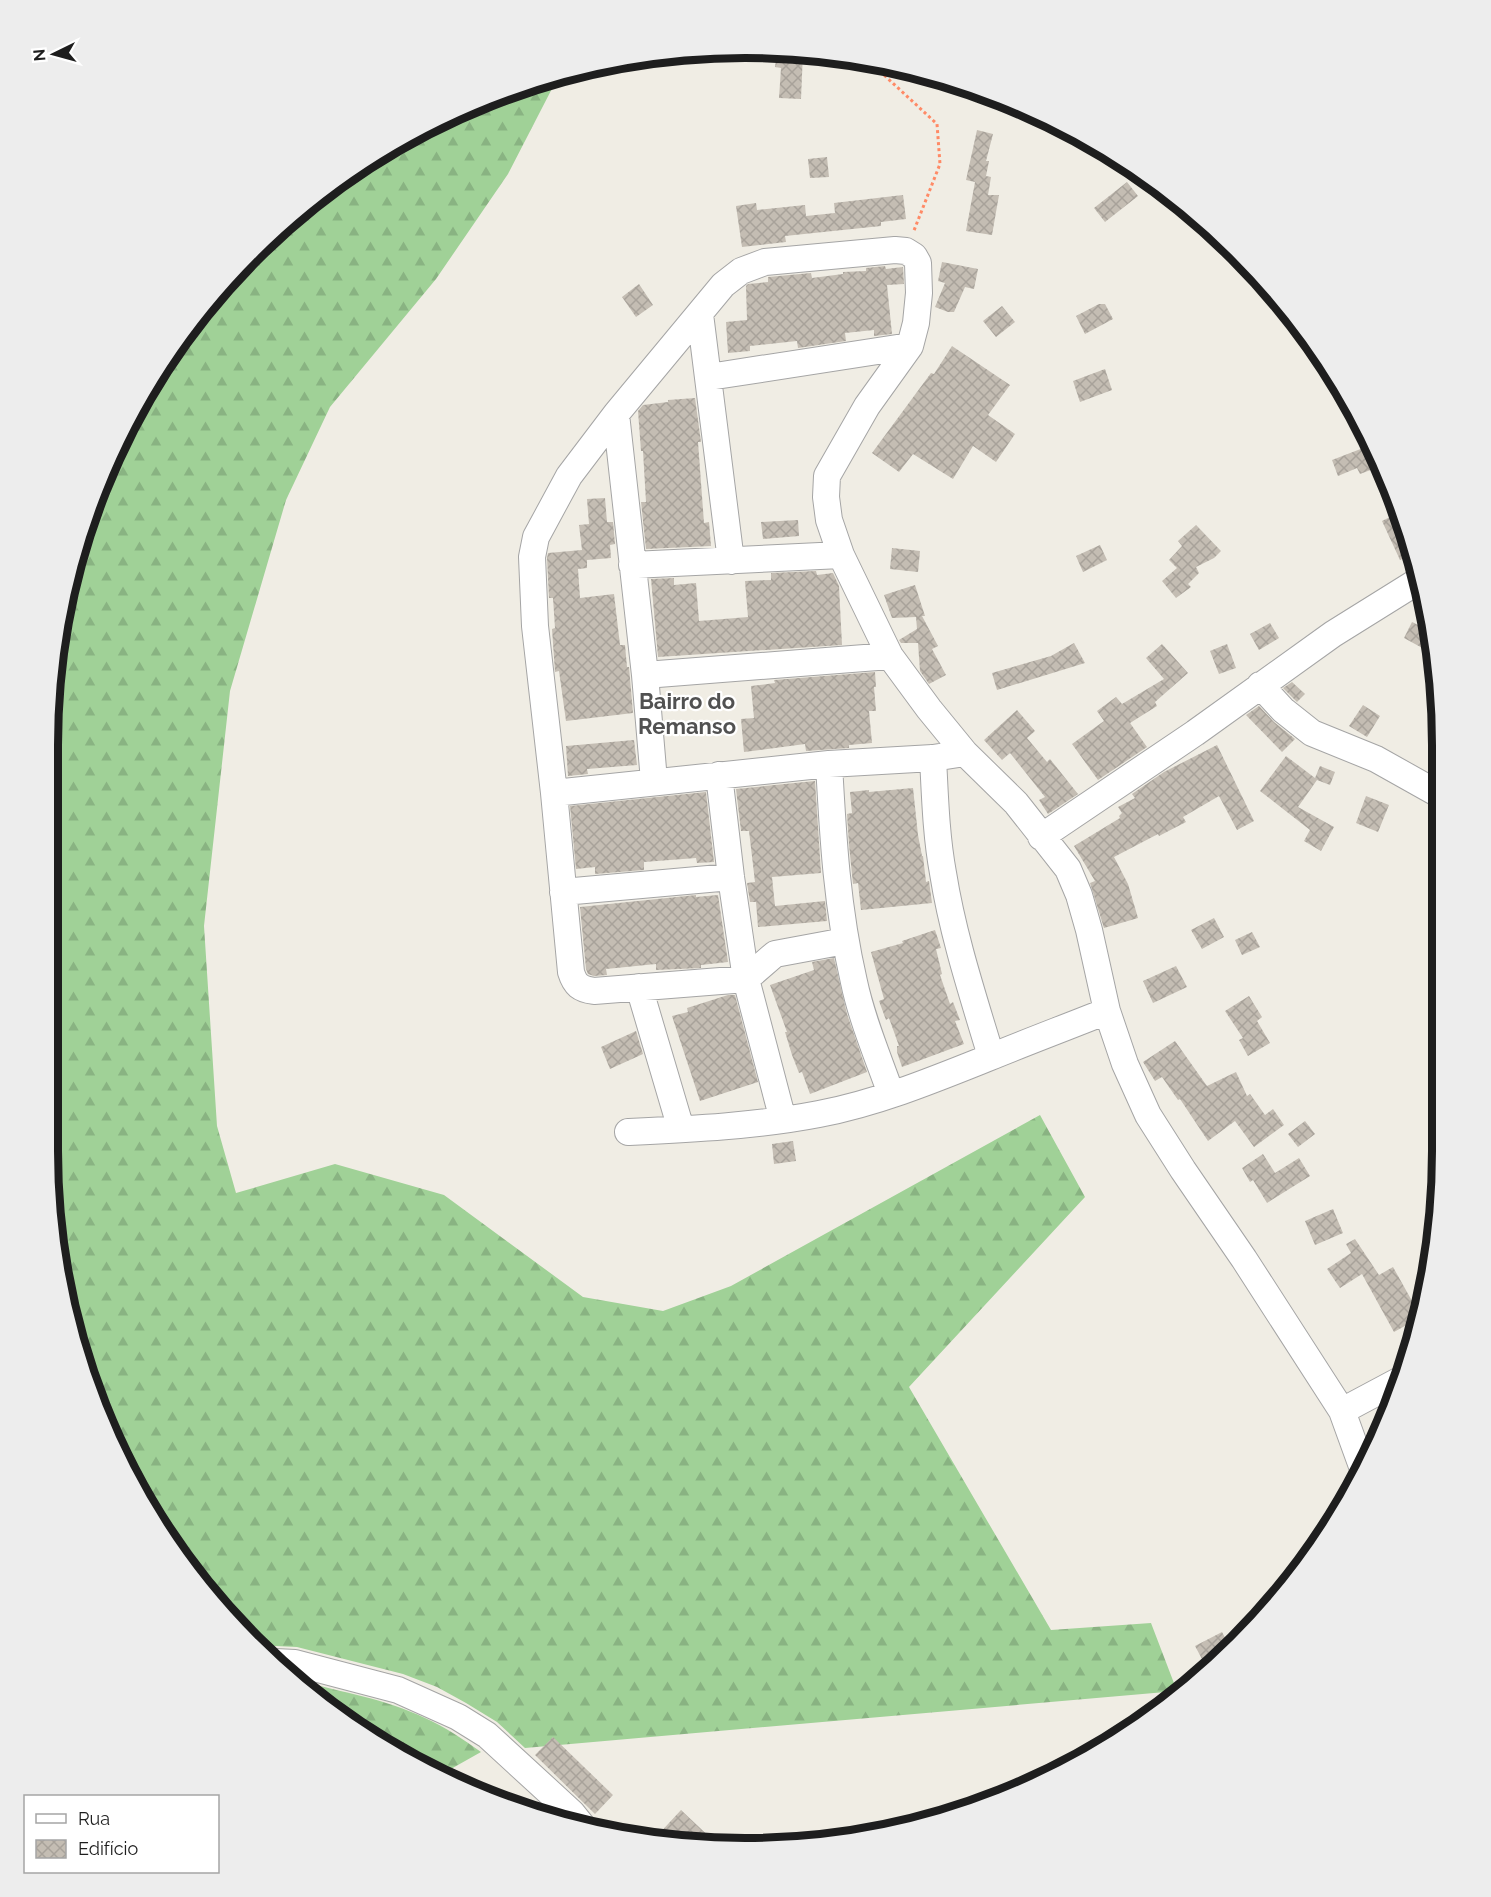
<svg xmlns="http://www.w3.org/2000/svg" width="1491" height="1897" font-family="Raleway,sans-serif">
  <style>
    .forest { fill: url(#forest-firs) }
    .building { fill: url(#building-cross-hatch) }
    .lines { fill: none; stroke-linecap: round; stroke-linejoin: round }
    .minor-casing { stroke: #a5a5a5; stroke-width: 28 }
    .path { stroke: #ff8a66; stroke-width: 3; stroke-dasharray: 3 3; stroke-linecap: butt }
    .minor { stroke: #fff; stroke-width: 26 }
    .labels { text-anchor: middle; dominant-baseline: central; stroke-width: 4.5; stroke-linejoin: round; paint-order: stroke }
    .neighbourhood-label { font-size: 22px; font-weight: bold; fill: #515151; stroke: #fff }
    .rim { fill: none; stroke: #1e1e1e; stroke-width: 8 }
  </style>
  <defs>
    <pattern id="forest-firs" width="22" height="20" patternUnits="userSpaceOnUse" patternTransform="scale(1.5)"><rect width="22" height="20" fill="#a0d197"/><path d="M5 1l3.5 6h-7zM16 11l3.5 6h-7z" fill="#89b382"/></pattern>
    <pattern id="building-cross-hatch" width="8" height="8" patternUnits="userSpaceOnUse" patternTransform="scale(1.5)"><rect width="8" height="8" fill="#c4bdb3"/><path d="M0 0l8 8M0 8l8-8" fill="none" stroke="#a8a29a"/></pattern>
  </defs>
  <rect width="100%" height="100%" fill="#f0ede4"/>
  <path class="forest" d="M558 77 508 174 436 279 330 407 286 500 230 691 204 926 217 1126 236 1193 335 1164 444 1195 583 1297 663 1311 731 1286 1040 1115 1085 1197 909 1387 1051 1630 1151 1623 1177 1691 525 1748 497 1722 466 1703 437 1687 403 1674 297 1647 252 1645 142 1501 72 1332 48 1151 49 700 85 521 141 397 192 321 285 221 396 142 521 85Z
    M300 1681C341 1692 386 1699 425 1718 445 1727 463 1739 481 1752L442 1774 397 1756Z"/>
  <path class="building" d="M791 49 803 52 801 99 779 98 781 68 775 67 777 50Z
    M977 130 993 134 986 161H989L986 176 991 177 988 195H999L992 235 966 231 975 182 966 180Z
    M827 157 829 177 810 178 808 159Z
    M1127 182 1138 196 1105 222 1094 208Z
    M903 195 906 219 881 222V226L785 236 786 242 742 247 736 206 756 203 757 210 805 205 806 216 835 213 834 203Z
    M942 262 978 269 974 289 965 287 954 312H948L935 307 945 283 938 281Z
    M885 266 886 269 903 267 904 284 887 285 892 334 874 336V330L845 333 846 341 798 348 797 341 750 346V351L728 353 726 322 747 320 746 286 748 284 768 282V277L811 273 812 278 843 274V272L866 271V268Z
    M639 284 653 305 636 317 622 297Z
    M1099 304H1105L1113 319 1085 334 1076 316Z
    M1002 306 1015 322 996 337 983 321Z
    M952 346 1010 385 988 415 1015 434 996 462 973 446 953 479 913 454 899 472 872 453 931 373 934 374Z
    M1105 369 1112 390 1080 402 1073 381Z
    M695 398 701 442H698L704 523 709 522 711 546 646 549 641 502H646L643 451H641L638 411 643 405 668 402V400Z
    M1371 445 1381 466 1360 474 1357 468 1338 476 1332 460Z
    M605 498 607 522H613L615 544 610 545 611 558 587 560V568L578 569 580 598 614 594 620 645H625L627 667H629L633 713 566 721 559 671 555 672 552 629 555 628 553 598H549L547 558 548 553 582 550 579 525 589 524 587 499Z
    M1398 513 1410 539 1413 554 1400 560 1382 521Z
    M798 520 799 536 763 539 761 522Z
    M1196 525 1221 551 1214 558 1196 567 1199 573 1188 584 1191 587 1176 598 1162 581 1177 568 1169 560 1182 546 1178 541Z
    M1100 545 1107 560 1083 572 1076 556Z
    M892 548 920 551 918 572 890 569Z
    M816 571 817 575 833 573 839 586 842 645 658 657 651 579 674 578V585L696 583 699 621 748 617 745 581 771 580V573Z
    M915 585 925 616H922L938 646 932 649 946 675 929 684 920 671 918 643H901L899 640 917 629 916 617 892 618 884 595Z
    M1412 622 1428 630 1430 641 1426 650 1404 638Z
    M1270 623 1279 638 1259 650 1250 634Z
    M1074 643 1085 663 997 690 992 673 1051 656Z
    M1162 644 1188 673 1155 702 1157 706 1130 723 1147 747 1098 780 1072 744 1104 721 1097 711 1116 697 1122 704 1164 679 1146 658Z
    M1227 644 1236 668 1219 674 1210 651Z
    M875 672 876 687H874L876 711H869L872 743 849 745V748L806 751 805 744 744 752 741 719 754 718 751 686 775 683 774 680Z
    M1292 682 1305 694 1297 702 1283 688Z
    M1363 705 1380 716 1367 737 1349 726Z
    M1259 706 1274 722 1295 739 1282 752 1246 715Z
    M1017 710 1035 731 1027 738 1047 762 1050 759 1078 794 1048 814 1039 800 1045 797 1010 753 1002 760 984 740Z
    M634 740 637 765 587 769 588 774 568 776 566 746Z
    M1217 745 1254 821 1237 830 1219 796 1183 817 1186 822 1159 836 1158 834 1114 857 1128 884 1138 918 1104 928 1090 883 1095 881 1074 846 1120 818 1119 816 1122 813 1118 807 1135 798 1132 794 1164 772Z
    M1286 756 1315 778 1320 766 1335 772 1330 785 1317 780 1298 807 1334 827 1321 851 1304 841 1310 830 1260 791Z
    M815 781 821 873 772 877 775 906 825 901 827 921 758 927 756 902H750L747 883 755 882 749 831H741L736 789Z
    M913 788 918 835 922 856H923L926 882 929 881 932 903 861 910 858 883 853 884 849 845 847 814 852 813 850 792 869 790V792Z
    M706 792 714 862 697 863 696 858 644 862V870L595 874V867L576 869 570 806Z
    M1366 796 1389 805 1378 832 1356 823Z
    M696 895V897L718 895 728 962 701 965V968L656 970V964L606 969 607 975 594 976 588 974 586 969 580 907Z
    M1214 918 1224 937 1202 949 1191 930Z
    M935 930 941 948 936 949 942 974 940 975 950 1004 953 1002 960 1020 955 1021 964 1044 902 1067 897 1052V1046H899L889 1018 886 1020 879 1001 884 999 871 952 903 943 902 941Z
    M1252 932 1260 947 1242 955 1235 940Z
    M834 958 847 1014 867 1072 810 1094 802 1072 799 1073 792 1055 785 1032H787L770 985 814 970 812 962Z
    M1176 966 1187 987 1153 1003 1143 981Z
    M728 995H735L758 1082 700 1101 672 1016 688 1012 687 1008Z
    M1249 996 1262 1017 1257 1021 1270 1043 1248 1056 1239 1040 1243 1038 1225 1011Z
    M636 1031 643 1054 610 1069 601 1047Z
    M1175 1041 1207 1086 1236 1072 1247 1096 1250 1094 1265 1115 1273 1109 1284 1125 1254 1147 1235 1121 1208 1141 1180 1099 1178 1100 1162 1077 1155 1081 1143 1062Z
    M1305 1121 1315 1134 1298 1147 1288 1134Z
    M793 1141 796 1161 774 1164 772 1144Z
    M1263 1154 1275 1173 1299 1158 1310 1176 1267 1203 1253 1180 1250 1182 1242 1168Z
    M1333 1209 1343 1233 1315 1245 1305 1221Z
    M1355 1239 1379 1275 1393 1267 1421 1317 1394 1332 1362 1274 1340 1288 1327 1269 1351 1253 1346 1244Z
    M1222 1632 1230 1647 1209 1672 1195 1646Z
    M553 1737 613 1795 595 1814 535 1755Z
    M681 1810 718 1845 656 1837Z"/>
  <g class="lines">
    <defs>
      <path id="minor" d="M700 314 731 561
        M709 377 910 346
        M616 414 645 675 654 781
        M632 565 841 555
        M645 675 890 656
        M1260 685 1283 710 1312 733 1376 759 1442 796
        M933 758C935 796 936 835 943 873 953 936 973 996 991 1056
        M829 764C833 838 837 908 854 982 862 1020 878 1057 891 1094
        M719 775 731 877 746 979 783 1120
        M554 793 829 764 933 758 965 753
        M1041 837 1195 733 1333 634 1418 581
        M563 892 731 877
        M845 941 775 954 746 979 594 991C580 989 575 985 571 972L554 793 535 626 532 557 536 537 569 476 616 414 723 285 741 271 765 262 895 250 906 251 914 256 918 263 919 293 916 323 910 346 867 406 827 476 826 497 829 520 841 555 890 656 929 709 965 753 1016 803 1068 869 1079 895 1089 930 1107 1011 1125 1064 1148 1115 1183 1170 1244 1259 1342 1411 1363 1469
        M639 987 681 1129
        M628 1132C692 1129 757 1126 819 1114 877 1103 933 1080 988 1058 1027 1042 1067 1027 1107 1011
        M1342 1411 1402 1379
        M275 1662 295 1663 398 1690 458 1717 487 1735 572 1813 584 1828"/>
    </defs>
    <use href="#minor" class="minor-casing"/>
    <path class="path" d="M871 63 937 124 940 164 913 233"/>
    <use href="#minor" class="minor"/>
  </g>
  <g class="labels">
    <g class="neighbourhood-label">
      <text x="687" y="701">Bairro do<tspan x="687" dy="25">Remanso</tspan></text>
    </g>
  </g>
  <path d="M0 0H1491V1897H0ZM745 58H745A687 687 0 0 1 1432 745V1151A687 687 0 0 1 745 1838H745A687 687 0 0 1 58 1151V745A687 687 0 0 1 745 58Z" fill="#ededed" fill-rule="evenodd"/>
  <path class="rim" d="M745 58H745A687 687 0 0 1 1432 745V1151A687 687 0 0 1 745 1838H745A687 687 0 0 1 58 1151V745A687 687 0 0 1 745 58Z"/>
  <rect x="24" y="1795" width="195" height="78" fill="#ffffff" stroke="#a5a5a5" stroke-width="1.5"/>
  <rect x="36" y="1814" width="30" height="9" fill="#ffffff" stroke="#a5a5a5" stroke-width="1.5"/>
  <text x="78" y="1825" font-size="18" fill="#1e1e1e">Rua</text>
  <rect x="36" y="1840" width="30" height="18" fill="url(#building-cross-hatch)" stroke="#a5a5a5" stroke-width="1.5"/>
  <text x="78" y="1855" font-size="18" fill="#1e1e1e">Edifício</text>
  <g transform="translate(54 54) rotate(265)" stroke="#ffffff" stroke-width="4.5" paint-order="stroke">
  <path d="M0-4.5L10 22L0 15L-10 22Z" fill="#1e1e1e"/>
  <text y="-9" font-size="16" font-weight="bold" text-anchor="middle" fill="#1e1e1e">N</text>
  </g>
</svg>
